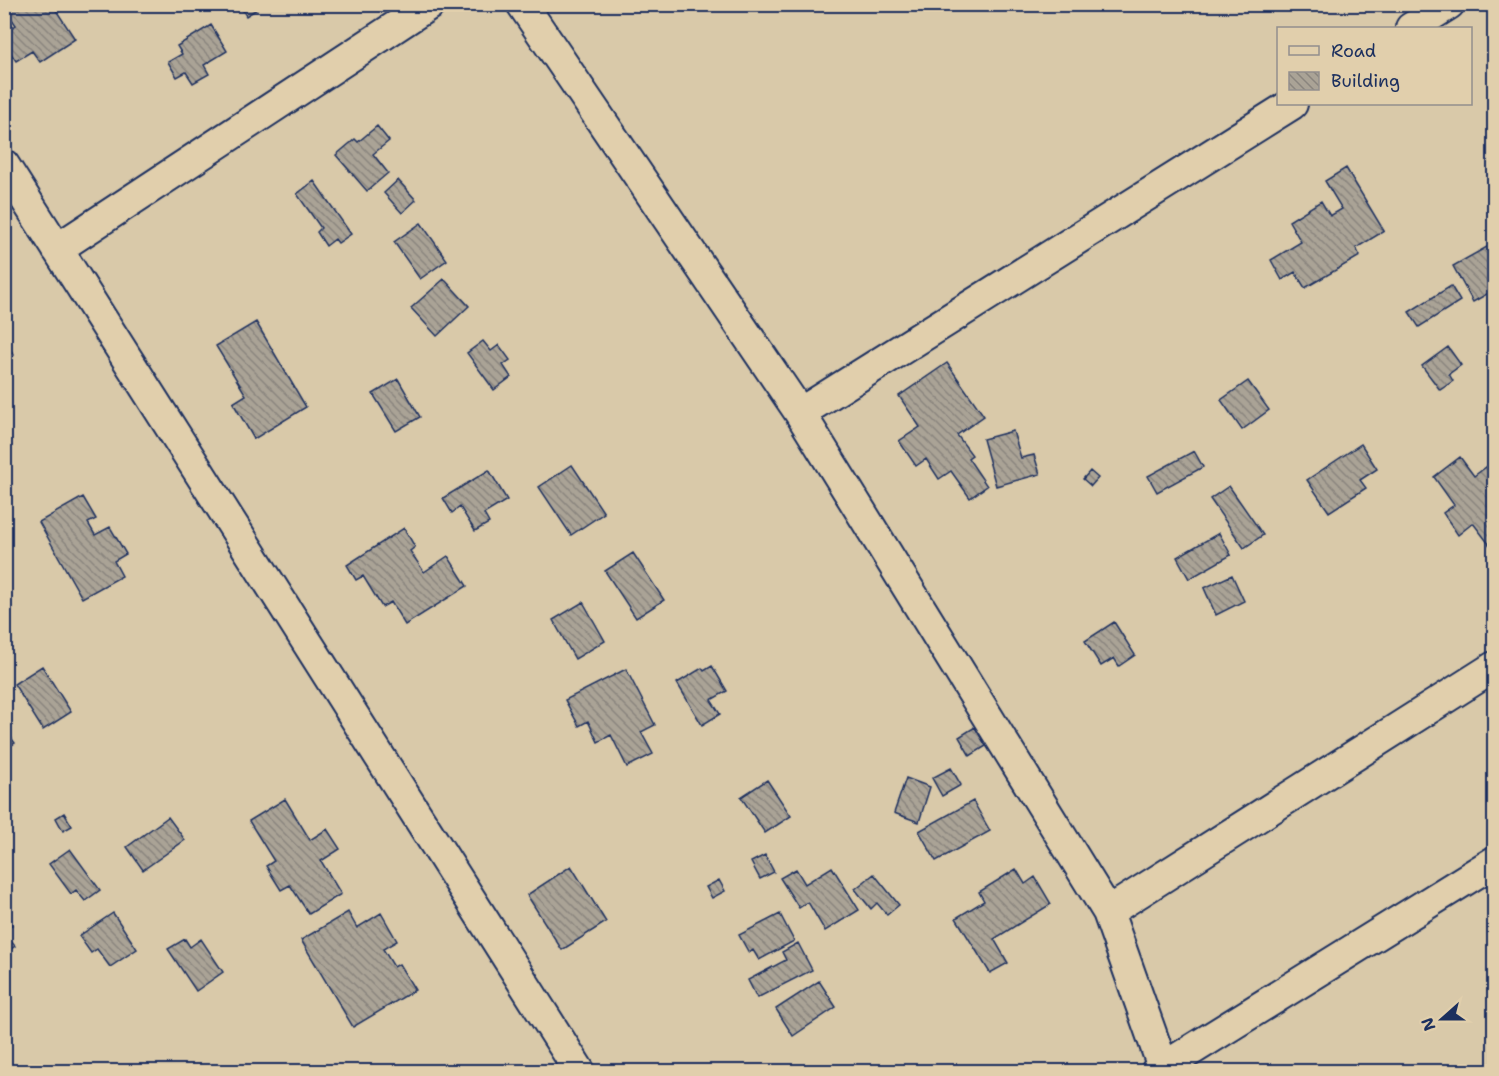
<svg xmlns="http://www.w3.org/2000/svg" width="1499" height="1076" font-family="'Shantell Sans',sans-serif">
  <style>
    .building { fill: url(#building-back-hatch); stroke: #1b2f5e; stroke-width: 1.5 }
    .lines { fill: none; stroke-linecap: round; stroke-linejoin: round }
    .minor-casing { stroke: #1b2f5e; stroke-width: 34 }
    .minor { stroke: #e1cfac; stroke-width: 30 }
  </style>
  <defs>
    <pattern id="building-back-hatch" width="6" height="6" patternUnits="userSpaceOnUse" patternTransform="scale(1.5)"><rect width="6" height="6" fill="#aaa396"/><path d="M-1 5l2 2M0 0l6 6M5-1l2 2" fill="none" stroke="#8a857e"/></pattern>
  </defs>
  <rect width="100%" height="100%" fill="#d9c9a9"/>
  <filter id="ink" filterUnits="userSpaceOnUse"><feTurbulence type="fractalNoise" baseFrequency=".0167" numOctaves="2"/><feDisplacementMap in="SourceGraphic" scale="12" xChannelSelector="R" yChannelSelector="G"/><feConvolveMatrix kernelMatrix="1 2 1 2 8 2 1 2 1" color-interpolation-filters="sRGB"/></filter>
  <g filter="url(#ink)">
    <path class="building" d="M4 4H52L75 39 40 62 32 51 16 61 4 43V33L16 25 7 12 4 13Z
      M239 4H265L246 16Z
      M211 25 227 51 204 65 209 74 193 83 186 72 177 77 168 62 182 54 177 46Z
      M377 126 389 141 373 154 388 173 367 191 336 155 355 139 358 142Z
      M1346 168 1384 231 1356 248 1360 256 1305 288 1295 272 1282 280 1271 260 1301 242 1289 221 1321 201 1330 216 1342 209 1325 181Z
      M398 180 416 200 402 213 384 193Z
      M314 181 351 234 338 243 335 239 326 246 317 232 321 228 297 194Z
      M421 223 447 260 420 279 394 242Z
      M1494 243V290L1473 302 1453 266Z
      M444 279 469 306 437 336 411 308Z
      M1451 286 1460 301 1419 327 1409 312Z
      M256 322 306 407 254 439 233 403 246 395 216 346Z
      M4 340 14 355 4 361Z
      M483 341 491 351 499 345 510 360 503 365 511 377 494 390 467 353Z
      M1448 347 1461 365 1449 374 1453 381 1440 390 1422 366Z
      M947 363 984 416 957 435 972 455 968 458 987 486 970 498 951 471 939 479 926 459 916 466 899 441 920 427 899 396Z
      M398 379 420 417 396 431 373 394Z
      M1248 381 1269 410 1242 430 1221 400Z
      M1013 431 1021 458 1034 455 1040 474 996 486 983 439Z
      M1361 444 1377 469 1360 480 1366 488 1329 512 1307 480Z
      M1194 451 1203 467 1157 492 1148 476Z
      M1460 457 1474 476 1494 461V547L1492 548 1473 523 1458 535 1443 513 1454 505 1434 477Z
      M572 465 604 513 571 535 539 487Z
      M489 470 507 500 484 514 489 523 475 531 460 507 452 513 443 498Z
      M1090 471 1098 478 1091 486 1083 479Z
      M1229 486 1263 535 1244 548 1210 499Z
      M83 497 96 519 88 523 95 535 110 527 126 554 114 561 122 576 82 598 39 522Z
      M404 528 415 547 410 551 424 572 448 556 467 586 405 625 391 602 382 607 363 576 356 580 347 565Z
      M1219 533 1231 555 1189 579 1177 557Z
      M633 553 664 600 636 618 605 571Z
      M1232 575 1244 601 1216 615 1204 588Z
      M583 602 605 641 575 659 553 620Z
      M1114 622 1135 655 1119 666 1114 658 1101 666 1085 641Z
      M42 666 71 712 43 730 14 684Z
      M712 666 727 691 711 700 720 714 702 725 677 683 702 668 704 671Z
      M626 669 655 725 641 732 653 754 627 767 611 735 598 742 588 721 579 726 565 700Z
      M975 727 986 746 970 756 959 737Z
      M4 728 15 743 4 750Z
      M951 768 961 785 942 796 932 778Z
      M906 778 930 787 919 822 894 813Z
      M767 780 791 816 765 833 741 797Z
      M285 799 310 840 327 829 340 849 321 861 341 894 309 914 290 885 281 890 266 866 274 861 249 821Z
      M973 801 990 831 936 861 919 831Z
      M64 813 72 826 63 831 56 818Z
      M168 817 185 840 143 870 127 847Z
      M70 849 100 890 85 901 76 890 71 894 49 864Z
      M765 855 774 872 760 879 751 862Z
      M571 866 606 922 562 950 527 895Z
      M832 867 859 910 825 931 808 902 799 908 780 878 796 869 805 884Z
      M1016 869 1025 884 1035 877 1051 904 994 939 1008 963 990 973 956 918 984 901 979 892Z
      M874 874 899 905 887 915 877 903 871 909 855 889Z
      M719 880 725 891 712 898 706 887Z
      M348 912 357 928 381 913 397 941 383 949 394 967 399 964 415 990 353 1027 301 940Z
      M113 913 137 949 110 967 97 949 91 953 79 936Z
      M780 914 794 941 759 960 753 950 749 953 739 935Z
      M4 916 12 925 4 931Z
      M4 933 15 946 4 954Z
      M185 939 190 947 201 939 223 972 196 991 168 949Z
      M798 943 812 970 757 998 748 980 786 960 782 952Z
      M819 981 836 1007 793 1036 776 1009Z"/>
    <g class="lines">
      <defs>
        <path id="minor" d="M522 4 800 413 1108 912 1163 1067
          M1411 28 1449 4
          M4 165 580 1072
          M57 249 430 4
          M800 413 1292 104
          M1108 912 1494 667
          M1156 1072 1494 862"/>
      </defs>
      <use href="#minor" class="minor-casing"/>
      <use href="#minor" class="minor"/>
    </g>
  </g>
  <rect width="1499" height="1076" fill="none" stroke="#e1cfac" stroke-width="24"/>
  <rect x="12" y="12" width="1475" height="1052" fill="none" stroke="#1b2f5e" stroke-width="2" filter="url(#ink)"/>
  <rect x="1277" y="27" width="195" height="78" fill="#e1cfac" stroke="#928f8d" stroke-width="1.5"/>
  <rect x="1289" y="46" width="30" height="9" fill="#e1cfac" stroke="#928f8d" stroke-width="1.5"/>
  <text x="1331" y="57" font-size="18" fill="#1b2f5e">Road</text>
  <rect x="1289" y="72" width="30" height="18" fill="url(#building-back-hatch)" stroke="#928f8d" stroke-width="1.5"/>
  <text x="1331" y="87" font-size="18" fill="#1b2f5e">Building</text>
  <g transform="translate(1442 1019) rotate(249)" stroke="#e1cfac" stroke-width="4.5" paint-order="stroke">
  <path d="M0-4.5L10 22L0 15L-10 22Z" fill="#1b2f5e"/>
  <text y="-9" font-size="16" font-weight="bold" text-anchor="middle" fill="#1b2f5e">N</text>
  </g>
</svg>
